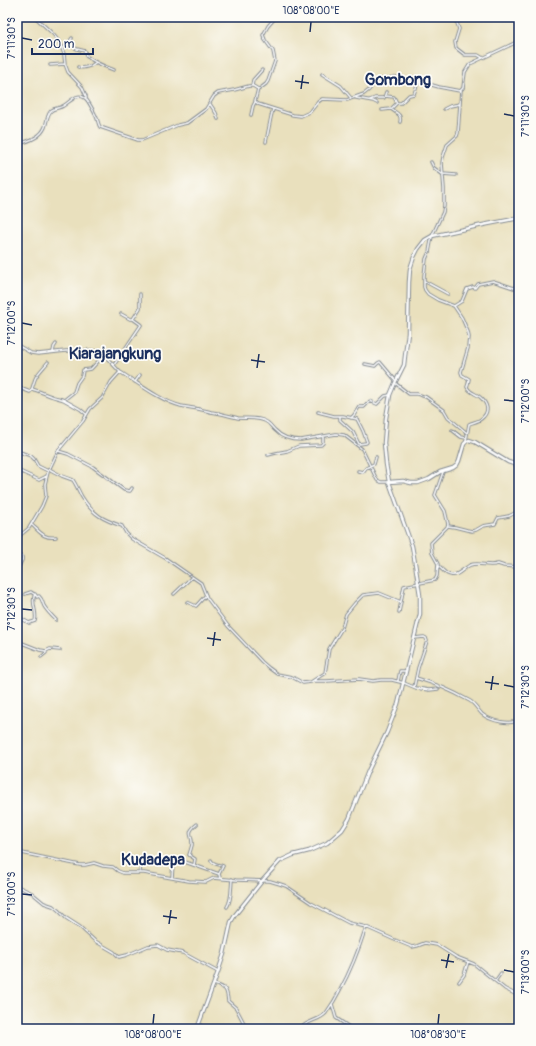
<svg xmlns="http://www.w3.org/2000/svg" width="536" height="1046" font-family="Pangolin,sans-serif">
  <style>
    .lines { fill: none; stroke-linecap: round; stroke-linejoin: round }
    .minor-casing { stroke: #82888e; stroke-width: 3.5 }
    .secondary-casing { stroke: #82888e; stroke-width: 4.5 }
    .minor { stroke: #fff; stroke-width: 1.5 }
    .secondary { stroke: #fff; stroke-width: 2.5 }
    .ticks { fill: none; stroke: #1b2f5e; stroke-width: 1.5 }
    .labels { text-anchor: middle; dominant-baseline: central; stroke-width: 3.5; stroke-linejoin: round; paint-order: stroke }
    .quarter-label { font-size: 16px; font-weight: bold; fill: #1b2f5e; stroke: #fdfcf7 }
    .neatline { fill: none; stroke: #1b2f5e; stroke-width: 1.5 }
    .ticks-label { font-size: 10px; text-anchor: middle; fill: #1b2f5e }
  </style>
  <rect width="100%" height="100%" fill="#fdfcf7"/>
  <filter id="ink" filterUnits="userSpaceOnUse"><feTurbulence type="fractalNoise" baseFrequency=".025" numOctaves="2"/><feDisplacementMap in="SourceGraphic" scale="8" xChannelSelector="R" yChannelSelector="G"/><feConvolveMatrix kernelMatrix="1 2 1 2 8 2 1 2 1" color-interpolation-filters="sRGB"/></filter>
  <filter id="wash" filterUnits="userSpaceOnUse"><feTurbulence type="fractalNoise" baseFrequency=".012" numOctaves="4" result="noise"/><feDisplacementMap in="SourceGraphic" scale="16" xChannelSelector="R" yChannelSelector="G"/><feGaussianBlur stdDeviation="0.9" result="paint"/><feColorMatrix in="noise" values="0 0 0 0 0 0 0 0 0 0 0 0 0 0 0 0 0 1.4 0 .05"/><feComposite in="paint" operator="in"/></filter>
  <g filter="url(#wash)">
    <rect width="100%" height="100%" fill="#e9e0bd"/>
  </g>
  <g filter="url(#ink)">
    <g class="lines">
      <defs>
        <path id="minor" d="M35 17 53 34 60 43 64 54 65 64 68 72 82 87 86 96V99
          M455 17 459 29 455 42 456 48 465 55H478L483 58
          M68 44 77 49 85 51 86 56C95 63 103 66 114 70
          M62 49 68 44 72 38
          M50 65 65 64
          M78 67C83 69 92 66 95 63
          M322 74 341 86 351 98
          M252 86 253 80 262 70
          M258 90 266 84 268 81 275 61 273 51 265 40 263 35 268 26 276 17
          M461 90 458 133 457 136 447 145 443 157 442 163 444 189V206L443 212 432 236 429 252 426 259 424 276V287L425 290 428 294 438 300 454 306 462 318 468 332 469 337 468 348 461 372 462 375 469 379 468 384 467 387C470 393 475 393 480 397 488 404 490 412 481 419 478 422 473 422 469 424L466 441
          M385 96 394 97 397 103
          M356 98 373 101 377 103
          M370 100 375 98H384L386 92
          M210 104 216 113 218 119
          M391 109C396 113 402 114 400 122
          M444 109 450 106 460 104
          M382 110 391 109 397 103H401L409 95 414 94 418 82
          M251 115 253 106 255 102
          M266 142 271 117 273 109
          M17 144C27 142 41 137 45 127 47 122 47 113 52 110 55 108 60 108 63 106 70 102 77 92 85 98 88 100 94 112 96 116 98 120 98 124 100 127L138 140H142L178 125 187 123 206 109 214 96 218 93 234 90 249 86H253L258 89 255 101 258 104 293 115 301 116 310 112 318 102 322 99 347 100 364 94 369 90 375 82 378 80 395 77 425 83 439 87 460 91 463 88 465 72 470 64 519 41
          M431 162 434 168 442 174 456 175
          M424 281 448 294
          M454 306 462 301 467 289 473 287 475 288 478 284 493 281 514 288 519 285
          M121 314 130 319H133
          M17 345 31 353 38 354 66 351 89 350 97 351 106 357 120 372
          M53 352 54 347 56 344
          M365 364 375 366 378 363 380 362 396 381
          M114 365 141 325 140 324 133 319 140 308V294
          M135 382 140 375
          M395 383 409 394H417L426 397 444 410 448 417 467 433
          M17 387 30 392C34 387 33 382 36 377 38 373 45 366 48 362
          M32 389C39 391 45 394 51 396 55 398 60 398 64 400
          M318 412 334 416H343L357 419 363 431 367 442 366 443 359 444
          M86 414 80 409 64 400 74 392 77 383 82 376 83 370 91 369 104 355
          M340 416V420L353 432 359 444
          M351 418 354 415 359 407H364L370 401 377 404 385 396 390 395
          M452 430 461 437 466 438
          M17 451 31 456 34 459 38 466 48 471
          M58 451 68 454 93 467 124 490 130 491 132 488
          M268 455 276 453 287 451 299 446 321 445 323 443V436
          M49 469 62 476 73 480C77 486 79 492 82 497 93 515 104 520 122 526L126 533 132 539 165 558 201 583 207 598 228 626 262 662 269 668 277 674 292 677 303 683 311 682 325 673 329 649 342 628 346 614 355 603 363 595 379 593 401 602
          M17 470 39 480 47 476
          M358 471 363 472 366 468 374 464 376 457
          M32 525C40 532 44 539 56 537
          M448 526 455 527 467 530 472 531 476 530 483 526 495 524 498 518 509 516 519 511
          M17 538 29 528 42 506 46 496 45 484 48 472 58 451 83 421 90 409 102 398 111 382 120 372C138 383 161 401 181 406 191 408 201 409 211 412 220 413 229 416 238 418 248 419 256 417 265 421 270 423 272 428 276 431 282 438 293 440 301 440L336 434 344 435 362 449 377 480 381 482H389
          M17 554 22 557V560L17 571
          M438 566C442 569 446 575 451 575 457 577 464 568 470 565 479 562 489 567 498 564L504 566 519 567
          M25 594 31 592 34 594
          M174 594 192 577
          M187 602 196 606 206 595
          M399 612 404 586 435 580 437 576 438 564 432 553 431 543 447 527 448 524 445 511 435 495 443 472
          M17 616 29 623 35 621C38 612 30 602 35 594L37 597 39 596C43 600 42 602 44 606 47 611 52 616 56 620
          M17 641 40 650 46 651V653L41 657
          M46 651 50 649 60 650
          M416 678C434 683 452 691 470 701 475 704 478 710 482 714 490 721 512 726 519 719
          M314 681H327L359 679 373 681 381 680H392L404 683 416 688 429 690 438 689
          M398 681 400 671H405
          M414 687 418 668 427 641 426 638 424 637 414 638
          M17 852 80 865H85L94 863 103 866 113 867 118 871 123 873H144L189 881 206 882 214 878 236 880 270 881 280 884 286 886 311 903 349 923 366 927 395 940 412 947 417 946 425 943 437 945 456 957 474 964 505 989 519 996
          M211 860C213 865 219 864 223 866L219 874
          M130 862C141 861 141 863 140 873
          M194 865 195 859 189 855C190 852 191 849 192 845 193 834 185 834 197 824
          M172 878 173 863 185 862 219 874 220 878
          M17 886 32 893 44 903 53 906 58 910 66 918 80 927 95 941 114 952 119 957 127 955 148 946 158 945 167 950 183 953 218 972
          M227 907C232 900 231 888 232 879
          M496 980 501 973
          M459 982 464 975 468 962
          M214 984C226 988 227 989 228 1001L236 1008 247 1029
          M332 1004 336 1018 352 1029
          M300 1029C307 1020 319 1021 326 1013 331 1006 336 998 340 990 351 970 359 949 366 927"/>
        <path id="secondary" d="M389 482 403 481 411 483H418L429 479 440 472 453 468 457 465 459 461 464 444 466 442 469 440 475 442 508 462 514 464 519 460
          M197 1029 218 972 224 954 231 922 235 915 262 881 280 861 293 855 309 851 327 843 342 830 349 819 368 771 387 732 398 704 420 614V595L415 563 412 546 389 482 386 464 384 443 386 418 390 395 395 383 404 365 405 356 408 333 409 282 410 269 414 257 418 249 425 240 432 236 483 225 519 218"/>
      </defs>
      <use href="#minor" class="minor-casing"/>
      <use href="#secondary" class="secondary-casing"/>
      <use href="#minor" class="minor"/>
      <use href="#secondary" class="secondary"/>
    </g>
  </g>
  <path class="ticks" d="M310 32 311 22M22 38 32 40M295 81 309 83M301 89 303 75M504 114 514 116M22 323 32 325M251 360 265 362M257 368 259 354M504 400 514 401M22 609 32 610M207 638 221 640M213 646 215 632M485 682 499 684M504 685 514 687M491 690 493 676M22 894 32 895M163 916 177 918M169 924 171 910M441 960 454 962M446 968 449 954M504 970 514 972M153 1024 154 1014M438 1024 439 1014"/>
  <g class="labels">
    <g class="quarter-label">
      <text x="398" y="80">Gombong</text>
      <text x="115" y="354">Kiarajangkung</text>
      <text x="153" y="860">Kudadepa</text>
    </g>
  </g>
  <rect width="536" height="1046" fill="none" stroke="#fdfcf7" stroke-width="44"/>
  <path d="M32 48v6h61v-6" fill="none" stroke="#1b2f5e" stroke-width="2"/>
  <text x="38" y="48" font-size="12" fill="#1b2f5e" stroke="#fdfcf7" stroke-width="3" paint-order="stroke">200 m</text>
  <rect x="22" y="22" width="492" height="1002" class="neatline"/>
  <g class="ticks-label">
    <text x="311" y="14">108°08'00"E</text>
    <text transform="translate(11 38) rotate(-90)" y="4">7°11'30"S</text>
    <text transform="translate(525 116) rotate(-90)" y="4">7°11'30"S</text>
    <text transform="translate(11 323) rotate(-90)" y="4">7°12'00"S</text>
    <text transform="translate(525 401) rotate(-90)" y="4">7°12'00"S</text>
    <text transform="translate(11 609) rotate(-90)" y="4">7°12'30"S</text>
    <text transform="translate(525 687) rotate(-90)" y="4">7°12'30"S</text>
    <text transform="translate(11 894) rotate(-90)" y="4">7°13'00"S</text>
    <text transform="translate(525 972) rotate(-90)" y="4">7°13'00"S</text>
    <text x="153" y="1038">108°08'00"E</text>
    <text x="438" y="1038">108°08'30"E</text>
  </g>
</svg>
